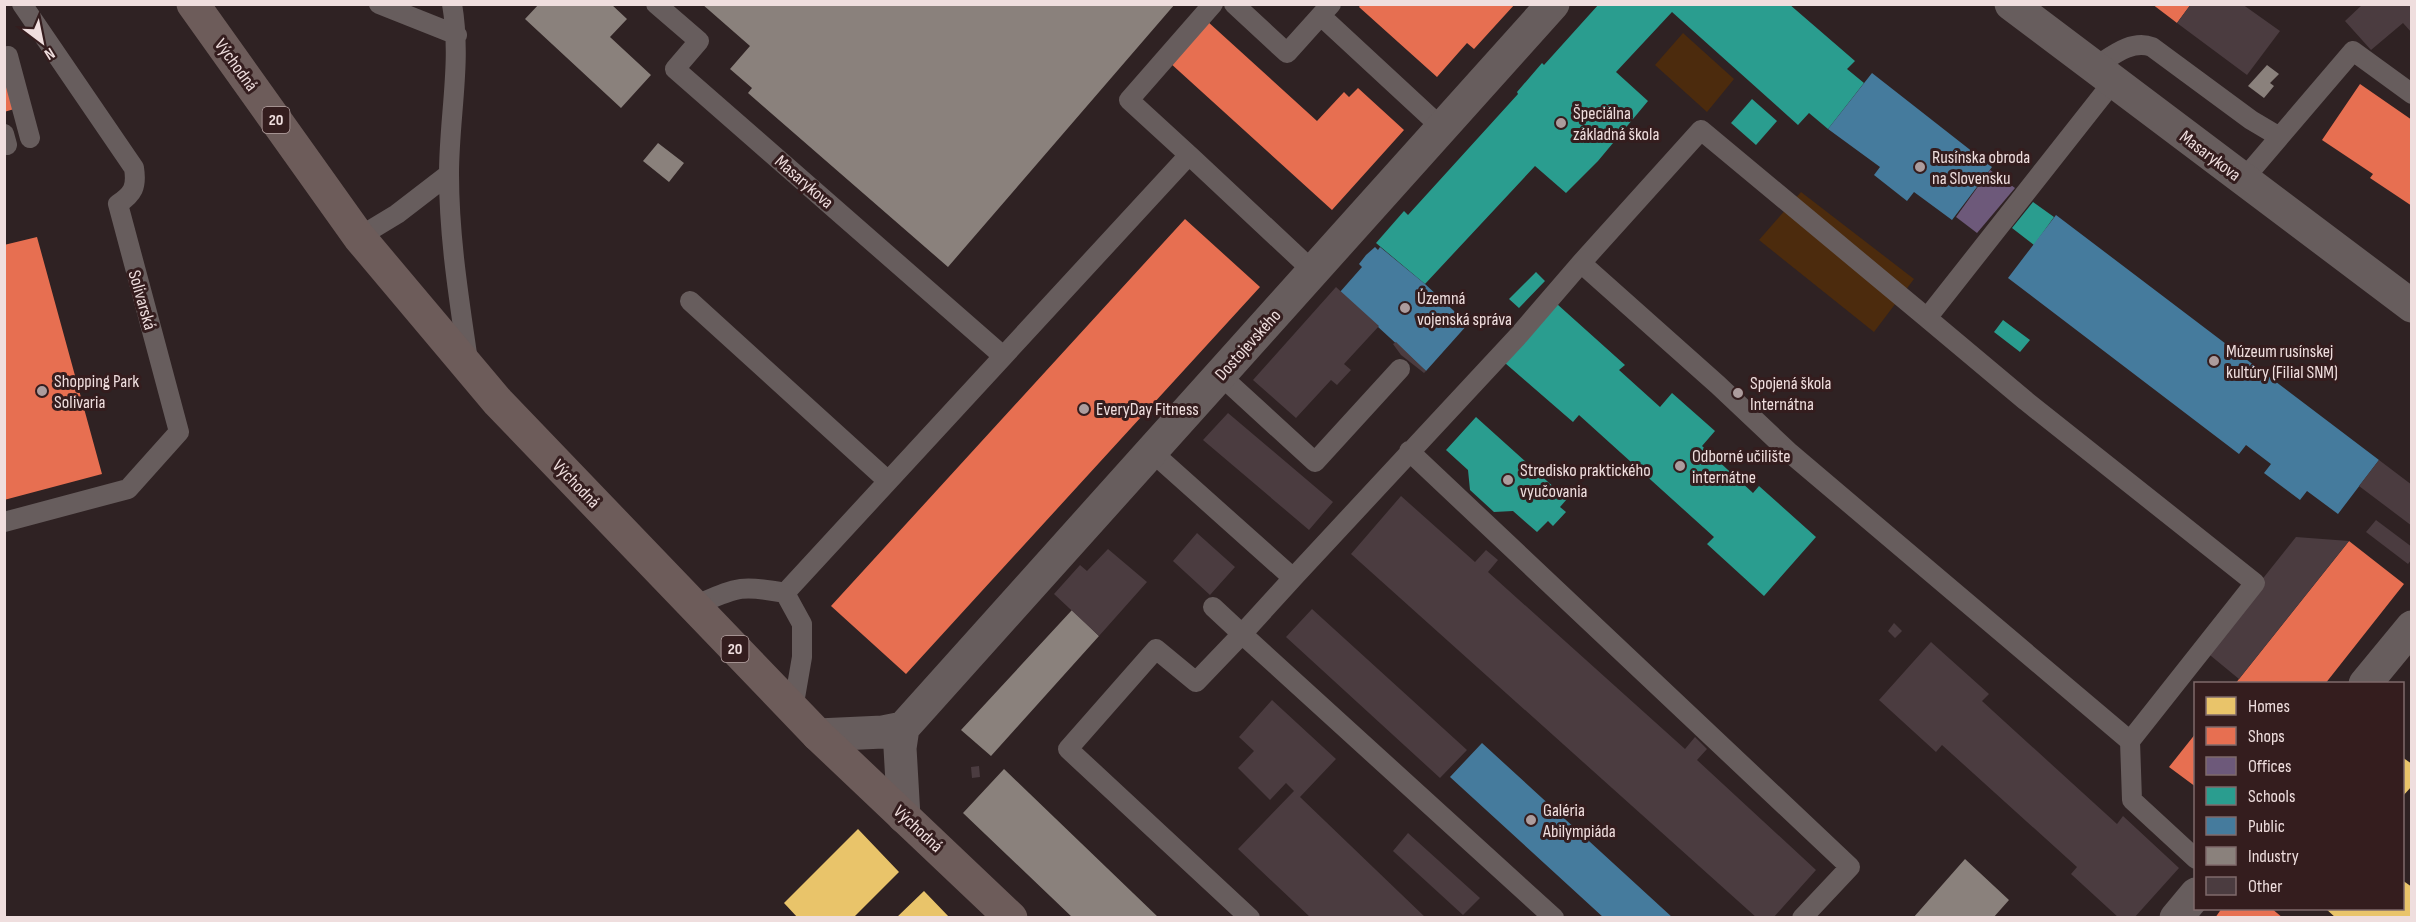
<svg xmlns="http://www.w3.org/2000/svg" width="2416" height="922" font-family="'Sofia Sans Condensed',sans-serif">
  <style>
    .green { fill: #4c2b0d }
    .homes { fill: #e9c46a }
    .shops { fill: #e76f51 }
    .offices { fill: #6d597a }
    .schools { fill: #2a9d8f }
    .public { fill: #457b9d }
    .industry { fill: #8a817c }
    .building { fill: #4b3c40 }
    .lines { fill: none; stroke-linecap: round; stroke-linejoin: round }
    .service { stroke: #675d5d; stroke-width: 20 }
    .minor { stroke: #675d5d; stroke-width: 33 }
    .tertiary { stroke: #675d5d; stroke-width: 33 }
    .primary { stroke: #6d5c5a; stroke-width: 33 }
    .poi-dot { fill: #ac9c9d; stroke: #341d1e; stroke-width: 2 }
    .labels { text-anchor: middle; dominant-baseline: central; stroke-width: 6; stroke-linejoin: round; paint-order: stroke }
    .shield { fill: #341d1e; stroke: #b7a4a4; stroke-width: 1.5 }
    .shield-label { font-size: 16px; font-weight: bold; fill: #efdede }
    .street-label { font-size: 18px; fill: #efdede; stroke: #341d1e }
    .poi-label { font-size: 18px; fill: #efdede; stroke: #341d1e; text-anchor: start }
  </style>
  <rect width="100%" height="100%" fill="#2f2223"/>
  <path class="green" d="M1683 33 1734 79 1707 112 1655 65Z
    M1801 192 1914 279 1874 332 1759 240Z"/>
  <path class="homes" d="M2402 757 2412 764V786L2402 797Z
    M858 829 899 872 853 918H798L784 903Z
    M2402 880 2412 887V918H2336L2325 908H2402Z
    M924 891 950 918H896Z"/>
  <path class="shops" d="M1361 4H1515L1474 49 1467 43 1437 77 1359 7Z
    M2152 4H2191L2177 23Z
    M1207 21 1317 121 1344 92 1349 97 1358 88 1404 130 1332 210 1169 62Z
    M4 73 28 105 4 112Z
    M2360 84 2412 120V206L2370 178 2373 174 2322 140Z
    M1185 219 1260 287 906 674 831 606Z
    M37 237 102 474 4 500V245Z
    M2349 541 2404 584 2325 684H2235Z
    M2196 733V787L2169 767Z
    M2222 908H2271L2283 918H2215Z"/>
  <path class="offices" d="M1990 170 2015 188 1977 233 1956 217Z"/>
  <path class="schools" d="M1599 4H1789L1855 61 1847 69 1864 83 1828 129 1809 113 1798 125 1672 12 1616 72 1648 101 1598 161 1566 193 1535 166 1425 284 1376 243 1404 211 1408 215 1518 94 1517 92 1542 63 1544 65Z
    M1752 99 1777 121 1756 145 1731 123Z
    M2033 202 2054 217 2034 245 2012 228Z
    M1536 272 1545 281 1519 308 1509 299Z
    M1557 304 1625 365 1619 370 1660 407 1672 393 1715 431 1702 446 1753 493 1759 486 1816 537 1764 596 1707 544 1714 537 1579 415 1573 422 1505 363Z
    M2003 320 2030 340 2020 352 1994 332Z
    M1476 417 1567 499 1560 507 1566 512 1553 526 1548 521 1537 532 1513 511 1494 512 1470 490 1468 470 1446 450Z"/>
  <path class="public" d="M1872 73 1992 167 1952 220 1914 192 1907 201 1874 175 1880 167 1828 129Z
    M2056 215 2379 460 2338 514 2307 491 2300 500 2264 473 2271 464 2246 445 2239 454 2008 278Z
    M1375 247 1378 250 1380 247 1425 284 1468 324 1426 371 1340 292 1362 267 1359 264 1366 255Z
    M1482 743 1673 918H1604L1450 777Z"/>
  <path class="industry" d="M539 4H611L627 19 610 37 651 75 621 108 525 19Z
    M702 4H1175L948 267 748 93 752 88 730 69 750 46Z
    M2267 65 2279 74 2270 83 2274 86 2264 98 2248 86Z
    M658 143 684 163 669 182 643 161Z
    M1072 610 1099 636 991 756 961 730Z
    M1004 769 1159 918H1073L963 813Z
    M1965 859 2009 900 1993 918H1913Z"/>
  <path class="building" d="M2191 4H2242L2280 31 2247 75 2177 23Z
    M2363 4H2412V33L2403 23 2371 50 2345 21Z
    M1336 287 1379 326 1344 364 1351 370 1337 385 1331 380 1296 418 1253 380Z
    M1396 342 1426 371 1424 373 1401 355 1393 344Z
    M1228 413 1333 502 1309 530 1203 440Z
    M2379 460 2412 485V526L2359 486Z
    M1401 496 1475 562 1486 550 1498 560 1488 572 1685 749 1695 737 1707 749 1697 760 1816 870 1773 918H1757L1351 554Z
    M2376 520 2412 547V559L2408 564 2366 532Z
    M1197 533 1235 567 1210 595 1173 561Z
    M2296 537 2349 541 2239 679 2205 651Z
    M1108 549 1147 582 1099 636 1054 594 1080 565 1087 571Z
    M1312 609 1467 750 1440 778 1286 637Z
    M1894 623 1902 631 1895 638 1888 631Z
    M1931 642 1989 694 1982 701 2117 824 2123 816 2179 868 2134 918H2119L2071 874 2077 867 1942 745 1936 752 1879 700Z
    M1272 700 1336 759 1300 797 1426 918H1311L1238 849 1294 791 1286 783 1270 800 1238 768 1254 751 1239 737Z
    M979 766 980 777 972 778 971 767Z
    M1408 833 1480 898 1463 915 1393 851Z"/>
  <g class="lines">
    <path class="service" d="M379 4 457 35
      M452 4C462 61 449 117 449 174 449 237 459 299 468 361
      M656 4 699 41 675 69 1003 356
      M1234 4 1287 53 1331 4
      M1321 16 1442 128
      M8 56 30 138
      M2093 68C2111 57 2131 39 2152 47L2251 120 2278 136
      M4 134 7 145
      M1189 155 1129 100 1213 4
      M2242 181 2353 51 2412 94
      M359 237 397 214 449 174
      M690 301 888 481
      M1927 318 1701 130 1581 263 1718 385 1790 453 2130 741 2255 583 2026 401 1927 318 2113 82
      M1220 375 1315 462 1400 369
      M1409 451 1850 867 1802 918
      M1152 452 1293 578 1242 634 1554 918
      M4 522 128 489 179 432 118 204C133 194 137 187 134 168L22 4
      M1293 578 1519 335 1581 263
      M785 593 1189 155 1314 272
      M694 606C736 588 739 584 785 593L802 624V657L793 709
      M1213 607 1242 634 1196 682 1156 649 1068 749 1250 918
      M2130 741 2132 800 2196 859"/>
    <path class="minor" d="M2365 684 2412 627
      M903 728 900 748 904 817
      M818 735 883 732 903 728 1553 4
      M2176 918 2196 894"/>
    <path class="tertiary" d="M2011 4 2412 306"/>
    <path class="primary" d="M193 4 359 237 498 402 818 735 1011 918"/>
  </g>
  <g class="poi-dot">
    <circle cx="1561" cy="123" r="6"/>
    <circle cx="1920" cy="167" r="6"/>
    <circle cx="1405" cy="308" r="6"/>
    <circle cx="2214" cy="361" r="6"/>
    <circle cx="42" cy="391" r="6"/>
    <circle cx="1738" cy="393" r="6"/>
    <circle cx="1084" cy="409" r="6"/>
    <circle cx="1680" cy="466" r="6"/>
    <circle cx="1508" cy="480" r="6"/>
    <circle cx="1531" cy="820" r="6"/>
  </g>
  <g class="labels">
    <g class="shield">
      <rect x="262.5" y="107" width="27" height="26" rx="4.5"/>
      <rect x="721.5" y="636" width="27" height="26" rx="4.5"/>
    </g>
    <g class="shield-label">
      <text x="276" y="120">20</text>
      <text x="735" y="649">20</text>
    </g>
    <g class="street-label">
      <text transform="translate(236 65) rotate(54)">Východná</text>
      <text transform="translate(2210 156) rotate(37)">Masarykova</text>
      <text transform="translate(804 182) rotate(41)">Masarykova</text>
      <text transform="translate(142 300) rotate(74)">Solivarská</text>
      <text transform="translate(1248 345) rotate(-48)">Dostojevského</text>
      <text transform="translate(576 484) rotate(46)">Východná</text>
      <text transform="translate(918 829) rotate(43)">Východná</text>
    </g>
    <g class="poi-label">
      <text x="1573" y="113">Špeciálna<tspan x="1573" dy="21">základná škola</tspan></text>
      <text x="1932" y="157">Rusínska obroda<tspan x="1932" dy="21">na Slovensku</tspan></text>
      <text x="1417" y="298">Územná<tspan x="1417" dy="21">vojenská správa</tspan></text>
      <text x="2226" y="351">Múzeum rusínskej<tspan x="2226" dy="21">kultúry (Filial SNM)</tspan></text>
      <text x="54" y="381">Shopping Park<tspan x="54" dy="21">Solivaria</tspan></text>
      <text x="1750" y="383">Spojená škola<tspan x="1750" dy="21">Internátna</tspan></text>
      <text x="1096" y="409">EveryDay Fitness</text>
      <text x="1692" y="456">Odborné učilište<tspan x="1692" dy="21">internátne</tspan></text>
      <text x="1520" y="470">Stredisko praktického<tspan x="1520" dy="21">vyučovania</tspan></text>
      <text x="1543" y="810">Galéria<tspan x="1543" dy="21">Abilympiáda</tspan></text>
    </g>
  </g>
  <rect width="2416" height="922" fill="none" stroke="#efdede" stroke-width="12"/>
  <rect x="2194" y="682" width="210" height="228" fill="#341d1e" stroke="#7f6a6b" stroke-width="1.5"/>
  <rect x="2206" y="697" width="30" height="18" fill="#e9c46a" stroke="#7f6a6b" stroke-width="1.5"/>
  <text x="2248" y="712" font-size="18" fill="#efdede">Homes</text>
  <rect x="2206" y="727" width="30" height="18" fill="#e76f51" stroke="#7f6a6b" stroke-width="1.5"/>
  <text x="2248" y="742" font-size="18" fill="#efdede">Shops</text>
  <rect x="2206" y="757" width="30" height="18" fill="#6d597a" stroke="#7f6a6b" stroke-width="1.5"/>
  <text x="2248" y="772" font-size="18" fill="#efdede">Offices</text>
  <rect x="2206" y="787" width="30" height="18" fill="#2a9d8f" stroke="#7f6a6b" stroke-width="1.5"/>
  <text x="2248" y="802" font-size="18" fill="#efdede">Schools</text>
  <rect x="2206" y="817" width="30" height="18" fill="#457b9d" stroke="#7f6a6b" stroke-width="1.5"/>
  <text x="2248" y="832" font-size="18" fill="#efdede">Public</text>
  <rect x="2206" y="847" width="30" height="18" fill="#8a817c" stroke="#7f6a6b" stroke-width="1.5"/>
  <text x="2248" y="862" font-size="18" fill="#efdede">Industry</text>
  <rect x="2206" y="877" width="30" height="18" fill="#4b3c40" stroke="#7f6a6b" stroke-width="1.5"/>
  <text x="2248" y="892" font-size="18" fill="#efdede">Other</text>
  <g transform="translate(42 42) rotate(148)" stroke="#341d1e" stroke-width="4.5" paint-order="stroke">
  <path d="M0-4.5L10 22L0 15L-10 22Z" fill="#efdede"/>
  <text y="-9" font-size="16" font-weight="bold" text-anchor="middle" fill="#efdede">N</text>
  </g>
</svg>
